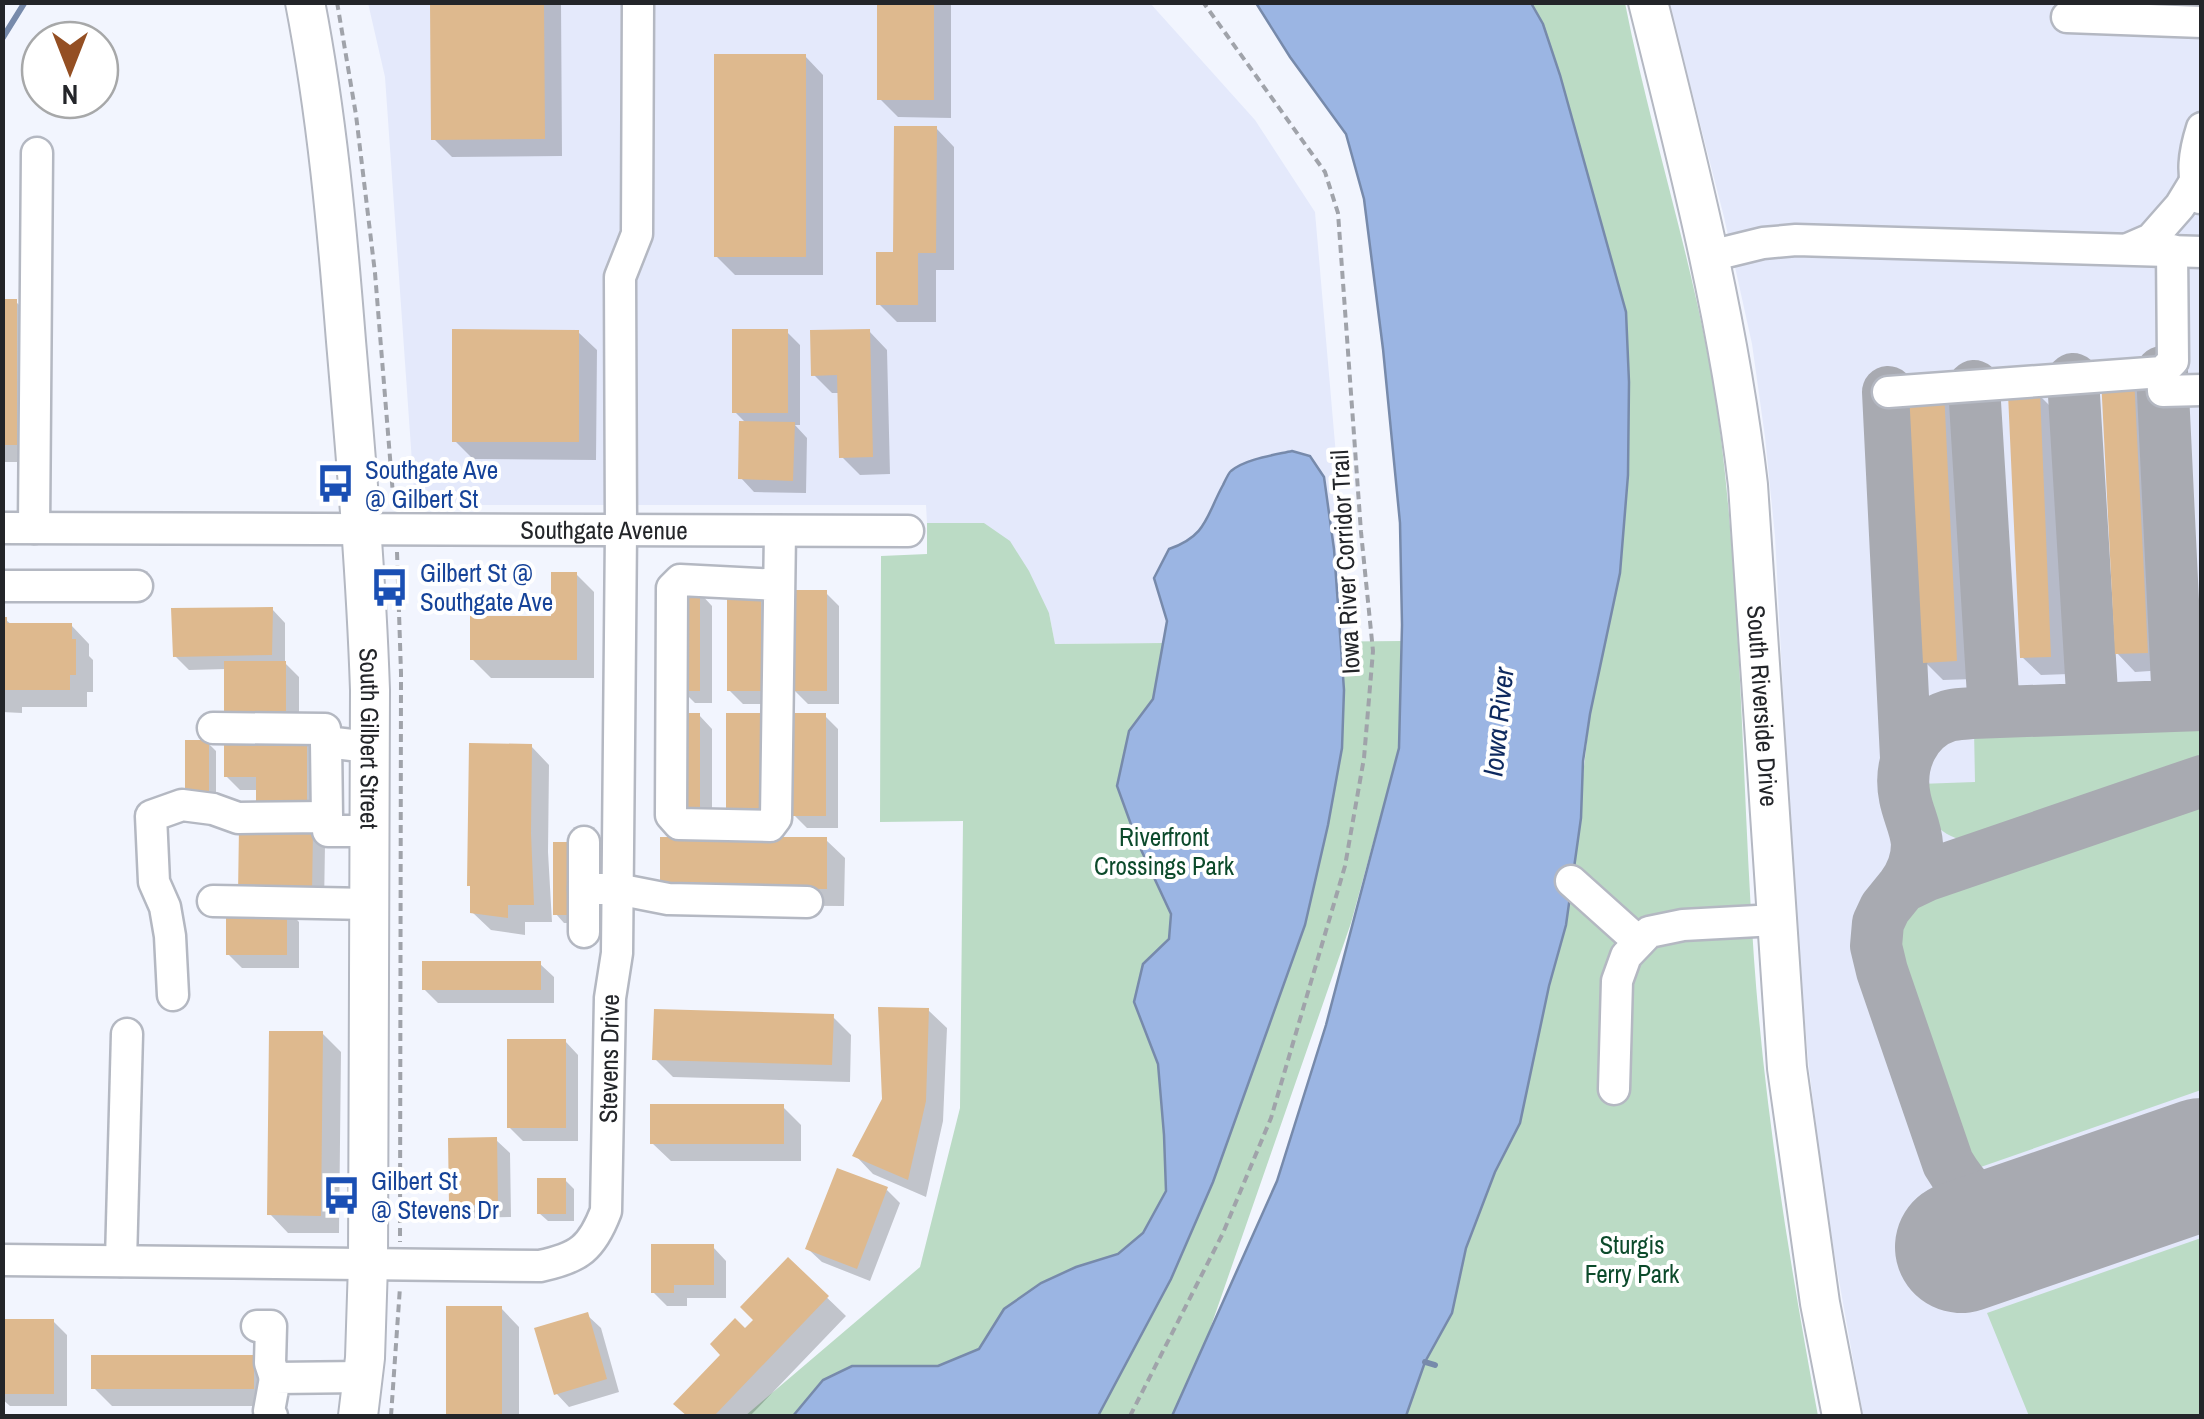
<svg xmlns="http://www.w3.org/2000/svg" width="2204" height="1419" font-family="'Archivo Narrow',sans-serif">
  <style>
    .built { fill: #e4e9fb }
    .green { fill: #bbdbc5 }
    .water { fill: #9bb5e3; stroke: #778aab; stroke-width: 2.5 }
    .shadow { fill: #0003 }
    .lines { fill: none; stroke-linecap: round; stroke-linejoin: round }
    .stream { stroke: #778aab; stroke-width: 6 }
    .taxiway { stroke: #a8aab1; stroke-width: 52 }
    .runway { stroke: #a8aab1; stroke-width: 132 }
    .building { fill: #deb98e }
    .minor-casing { stroke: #b4b8c2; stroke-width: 35 }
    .major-casing { stroke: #b4b8c2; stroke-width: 42 }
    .path { stroke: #a0a3aa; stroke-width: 4; stroke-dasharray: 8 5; stroke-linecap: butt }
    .minor { stroke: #fff; stroke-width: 30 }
    .major { stroke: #fff; stroke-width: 38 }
    .labels { text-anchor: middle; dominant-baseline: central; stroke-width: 8; stroke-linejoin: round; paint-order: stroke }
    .transit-label { font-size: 25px; fill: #164399; stroke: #fff; text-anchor: start }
    .street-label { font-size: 25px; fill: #232529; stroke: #fff }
    .park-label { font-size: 25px; fill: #0c4a2b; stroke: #fff }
    .water-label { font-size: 28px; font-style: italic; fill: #0d295f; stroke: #fff }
  </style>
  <rect width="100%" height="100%" fill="#f2f5fe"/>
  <path class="built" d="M368 3H1150L1255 120 1315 212 1352 641 1055 644 1049 613 984 523H927L926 505H415L385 77Z
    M1669 3H2201V1416H1863L1825 1201 1809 1068 1794 906 1775 536 1765 437 1752 344 1724 217Z"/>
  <path class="green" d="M1531 3H1625C1654 149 1703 290 1721 438 1742 611 1742 786 1754 959 1765 1113 1790 1265 1818 1416H1406L1425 1362 1452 1313 1466 1248 1495 1172 1520 1122 1549 986 1566 925 1590 714 1620 572 1626 312 1543 24Z
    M927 523H984L1010 541 1029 571 1049 613 1055 644 1401 641 1399 748 1351 923 1210 1329 1176 1416H745L920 1267 960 1108 963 821 880 822 881 556 927 554Z
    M2201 721V764L1979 840C1943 844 1924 818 1919 784L1975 782 1974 729Z
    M2201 797V1090L1975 1169 1966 1161 1960 1147C1946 1108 1889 965 1899 932 1907 901 1939 894 1965 884L1968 878Z
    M2201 1238V1416H2029L1987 1313Z"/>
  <path class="water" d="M1256 3H1531L1543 24 1560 75 1626 312 1629 382 1628 475 1620 573 1590 714 1583 761 1581 818 1566 925 1549 986 1520 1123 1495 1172 1466 1248 1452 1313 1425 1362 1406 1416H1172L1277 1181 1326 1025 1399 748 1402 625 1400 523 1383 349 1364 199 1346 134 1290 57Z
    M1292 451 1310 456 1324 477 1334 549 1344 690 1342 748 1328 825 1305 925 1213 1182 1171 1279 1098 1416H793L823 1380 852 1366H938L979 1349 1004 1309 1041 1283 1076 1267 1118 1254 1143 1233 1166 1191 1164 1135 1158 1064 1134 1002 1143 964 1169 939 1171 914 1137 841 1117 786 1129 731 1153 699 1167 621 1154 578 1169 549C1207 536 1206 516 1223 485 1224 483 1229 472 1231 471 1245 459 1274 455 1292 451Z"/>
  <path class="shadow" d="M432 2H561L562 156 452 157 434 139Z
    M880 2H951V118L898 117 880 99Z
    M805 56 823 75V275H735L716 256Z
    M936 128 954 147V270H936V322H897L879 304Z
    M2 302H16L35 320 34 462H2Z
    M869 331 887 350 890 474 860 475 842 457 840 393H832L814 375Z
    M578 332 597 350 596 460 473 459 455 441Z
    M787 332 800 345V425H795L807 438 806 493 754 492 741 478 746 423 735 412Z
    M2133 379 2151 398 2165 670 2135 672 2117 653Z
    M1943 393 1961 411 1974 679 1943 680 1925 662Z
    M2039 395 2057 413 2069 674 2041 675 2022 657Z
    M576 574 594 592V678H491L472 659 554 618Z
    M699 592 712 606V703H695L682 690Z
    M760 592 774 606V704H743L729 690Z
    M825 592 839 606V704H808L794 690Z
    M272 609 285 623V663L299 677V723H240L227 710V669L189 670 175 656Z
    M2 620H6L12 625H71L89 644V656L93 660V692H87V707H22V713L2 712Z
    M699 715 712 729V828H695Z
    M760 715 773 729V828H742Z
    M825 716 838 729V828H807L794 815Z
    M207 742 216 751V804H196Z
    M306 742 319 756V818L258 790H240L226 776Z
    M531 746 549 765 548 852 552 922H525V935L491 930 472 912Z
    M312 831 325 844 324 907 284 906 299 922V968H242L228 954Z
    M826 840 845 858 844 906 680 905Z
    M575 845 583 923H564L556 914Z
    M540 964 554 977V1003H438L424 989Z
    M928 1010 947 1028 943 1121 926 1197 873 1174 855 1155Z
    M833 1017 851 1035 850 1082 673 1077 655 1059Z
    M322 1033 341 1052 339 1233H288L270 1214Z
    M565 1041 578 1055V1141H523L509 1127Z
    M783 1107 801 1125V1161H671L652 1143Z
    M496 1140 510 1153 511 1217 465 1218 452 1204Z
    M565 1180 574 1189V1221H548L539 1213Z
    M887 1190 900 1203 870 1281 822 1262 808 1249Z
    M713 1247 726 1261V1298H687V1306H667L653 1292Z
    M788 1260 846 1316 750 1416H690L677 1404 756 1320Z
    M449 1308H501L519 1327V1416H449Z
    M587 1315 601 1328 619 1392 569 1407 556 1393Z
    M2 1321H53L67 1335V1406H10L2 1399Z
    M253 1357 272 1375V1406H112L94 1388Z"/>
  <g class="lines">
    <path class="stream" d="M2 39 25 2
      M1425 1362 1435 1365"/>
    <path class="taxiway" d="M2162 372 2178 705
      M2073 379 2093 709
      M1974 386 1994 712
      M1888 392 1906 758
      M1902 887C1912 874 1917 861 1917 844 1916 828 1908 814 1905 798 1898 765 1913 727 1948 716 1955 714 1964 714 1972 713L2202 705
      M2050 1217C2040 1218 2027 1221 2017 1219 1984 1212 1964 1190 1948 1163L1882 971 1876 946 1878 923 1885 908 1902 887 1925 876 2202 781"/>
    <path class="runway" d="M1961 1247 2202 1164"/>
  </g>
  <path class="building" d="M430 2H544L545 139 431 140Z
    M877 2H934V100H877Z
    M714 54H806V257H714Z
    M894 126H937L936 253H918V305H876V252H893Z
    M2 299H17V445H2Z
    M452 329 579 330V442H452Z
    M732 329H788V413H732Z
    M870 329 873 457 839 458 837 375 811 376 810 330Z
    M2134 377 2148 653 2115 654 2101 378Z
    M1944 390 1957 661 1923 663 1909 392Z
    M2040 392 2051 657 2020 658 2008 394Z
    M739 421 795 422 793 481 738 479Z
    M551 572H577V660H470V616H551Z
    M679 590H700V691H679Z
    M727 590H761V691H727Z
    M792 590H827V691H792Z
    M273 607 272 655 173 657 171 608Z
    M2 617H7V623H72V639H76V675H70V690H2Z
    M224 661H286V711H224Z
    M679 713H700V815H679Z
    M726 713H761V815H726Z
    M791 713H826V816H791Z
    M185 740H209V796H185Z
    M224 740H307V805H256V777H224Z
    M469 743 532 744 531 833 534 905H508V918L470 913V886H467Z
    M239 827 313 828 312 894H238Z
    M660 837H827V889L660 888Z
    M553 842H576V915H553Z
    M226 906H287V955H226Z
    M422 961H541V990H422Z
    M878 1007 929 1008 926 1101 908 1180 852 1156 882 1099Z
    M654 1009 834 1014 832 1065 652 1060Z
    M269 1031H323L321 1216 267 1215Z
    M507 1039H566V1128H507Z
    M650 1104H784V1144H650Z
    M497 1137 498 1205H449L448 1138Z
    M837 1168 888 1187 857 1269 805 1249Z
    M537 1178H566V1214H537Z
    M651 1244H714V1285H674V1293H651Z
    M788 1257 829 1296 714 1416H687L673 1404 720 1355 710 1344 735 1318 745 1328 753 1320 740 1307Z
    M446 1306H502V1416H446Z
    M588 1312 607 1379 554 1395 534 1328Z
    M2 1319H54V1394H2Z
    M91 1355H254V1389H91Z"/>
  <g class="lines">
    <defs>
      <g id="minor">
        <path d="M2067 17 2202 22"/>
        <path d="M2200 198C2191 174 2194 153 2202 128"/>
        <path d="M2128 249 2151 239 2180 206 2194 183"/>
        <path d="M1710 256 1763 243 1796 240 2202 252"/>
        <path d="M2162 372 2163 391 2202 390"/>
        <path d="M1888 392 2162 372 2173 361 2172 250"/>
        <path id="s1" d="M2 528 908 531"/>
        <path d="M34 528 37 153"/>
        <path d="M779 585 680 580 672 588 671 815 679 824 770 826 776 818 780 531"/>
        <path d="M2 586H137"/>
        <path d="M213 728 325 729 326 742 369 747"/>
        <path d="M326 742 327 817"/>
        <path d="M584 842V932"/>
        <path d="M1571 881 1639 942"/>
        <path d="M584 889H617L668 899 807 902"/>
        <path d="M213 901 369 904"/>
        <path d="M173 995 170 936 165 907 154 882 151 816 182 805 213 809 238 818 327 817 328 831H369"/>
        <path d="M1614 1089 1617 981 1626 956 1649 932 1683 925 1776 920"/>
        <path id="s2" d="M2 1260 540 1266C579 1258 592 1248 606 1211L610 998 617 953 621 531 620 277 637 234 638 2"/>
        <path d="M121 1261 127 1034"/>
        <path d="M257 1326H271L270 1363 275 1378"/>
        <path d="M272 1416 269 1411 275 1378 363 1377"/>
      </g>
      <g id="major">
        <path id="s3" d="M305 2C327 115 337 228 346 341 356 458 366 573 370 690L368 1264 365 1358 358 1416"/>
        <path id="s4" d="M1648 2C1688 162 1729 321 1748 485L1787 1068 1820 1303 1842 1416"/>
      </g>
    </defs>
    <use href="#minor" class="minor-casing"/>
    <use href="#major" class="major-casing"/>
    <path class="path" d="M337 2 356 115 375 273 394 507
      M397 552 401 673 400 1242
      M391 1416 400 1287
      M1130 1416 1223 1233 1271 1118 1345 866 1364 758 1373 651 1361 532 1338 213 1325 172 1203 2"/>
    <use href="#minor" class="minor"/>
    <use href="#major" class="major"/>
  </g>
  <defs>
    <symbol id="bus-bare" viewBox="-9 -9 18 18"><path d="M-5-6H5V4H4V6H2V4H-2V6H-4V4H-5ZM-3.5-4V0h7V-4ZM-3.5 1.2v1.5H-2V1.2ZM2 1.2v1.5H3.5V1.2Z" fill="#1a4fb4" stroke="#fff" stroke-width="2.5" paint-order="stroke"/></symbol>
  </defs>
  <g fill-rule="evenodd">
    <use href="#bus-bare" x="308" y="456" width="55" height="55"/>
    <use href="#bus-bare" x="362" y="560" width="55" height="55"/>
    <use href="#bus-bare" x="314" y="1168" width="55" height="55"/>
  </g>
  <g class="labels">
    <g class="transit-label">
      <text x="365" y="470">Southgate Ave<tspan x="365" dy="29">@ Gilbert St</tspan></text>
      <text x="420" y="573">Gilbert St @<tspan x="420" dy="29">Southgate Ave</tspan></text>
      <text x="371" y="1181">Gilbert St<tspan x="371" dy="29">@ Stevens Dr</tspan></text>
    </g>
    <g class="street-label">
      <text stroke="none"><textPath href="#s1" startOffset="602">Southgate Avenue</textPath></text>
      <text transform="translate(1345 562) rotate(-93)">Iowa River Corridor Trail</text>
      <text stroke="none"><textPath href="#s4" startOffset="715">South Riverside Drive</textPath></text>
      <text stroke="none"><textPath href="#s3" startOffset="740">South Gilbert Street</textPath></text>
      <text stroke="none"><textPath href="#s2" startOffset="782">Stevens Drive</textPath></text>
    </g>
    <g class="park-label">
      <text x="1164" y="837">Riverfront<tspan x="1164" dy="29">Crossings Park</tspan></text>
      <text x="1632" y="1245">Sturgis<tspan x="1632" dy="29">Ferry Park</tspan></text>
    </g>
    <g class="water-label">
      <text transform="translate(1498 722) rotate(-84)">Iowa River</text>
    </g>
  </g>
  <rect width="2204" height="1419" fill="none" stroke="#232529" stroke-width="10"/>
  <g transform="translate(70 70) rotate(180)"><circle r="48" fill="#ffffff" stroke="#a7a8a9" stroke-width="2.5"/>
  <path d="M0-8L18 38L0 25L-18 38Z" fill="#944f23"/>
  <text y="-15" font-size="28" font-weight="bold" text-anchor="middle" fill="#232529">N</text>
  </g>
</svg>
